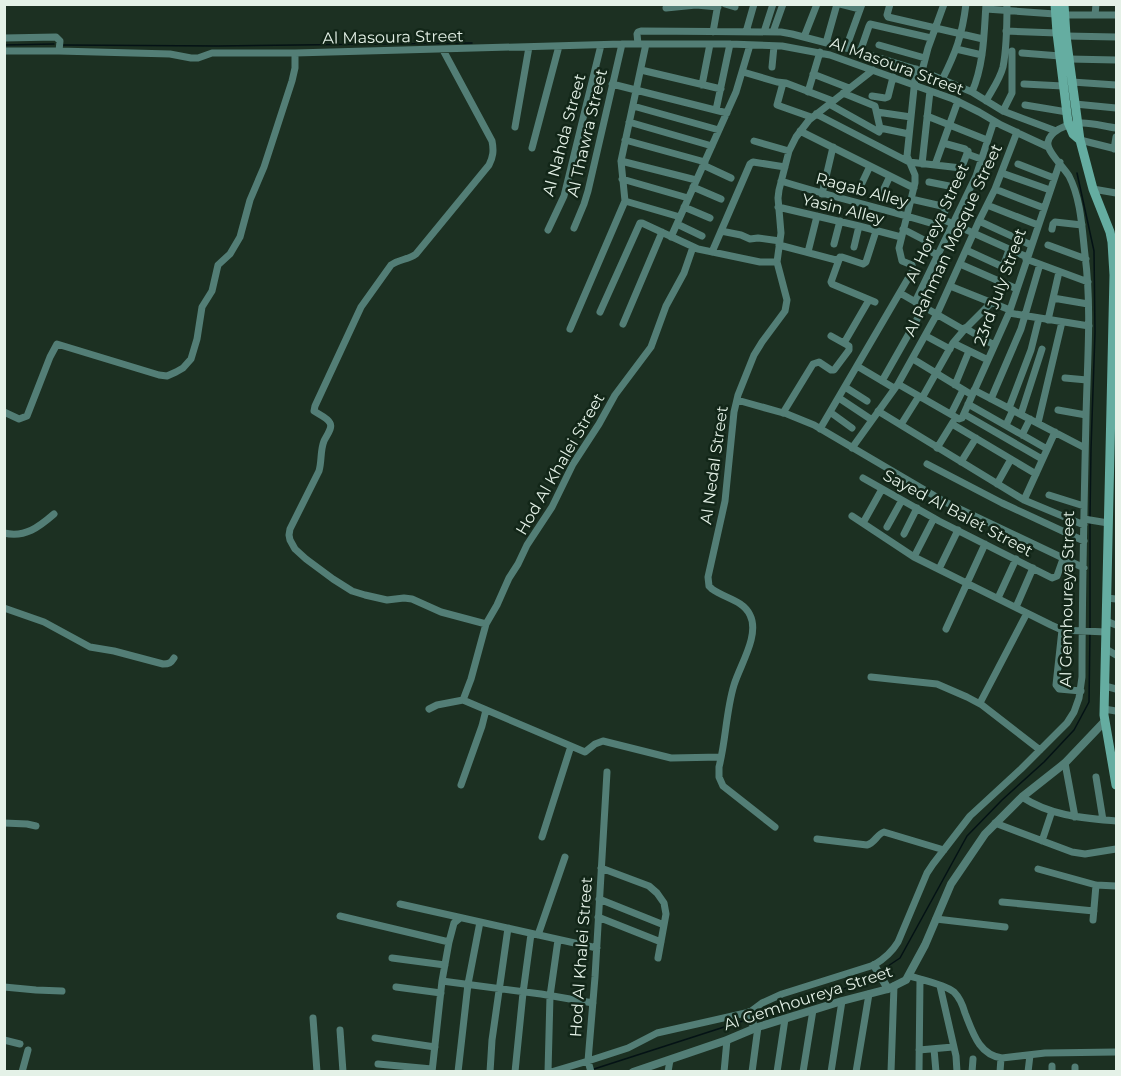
<svg xmlns="http://www.w3.org/2000/svg" width="1121" height="1076" font-family="Montserrat,sans-serif">
  <style>
    .lines { fill: none; stroke-linecap: round; stroke-linejoin: round }
    .stream { stroke: #041215; stroke-width: 1.5 }
    .minor { stroke: #537e76; stroke-width: 7 }
    .tertiary { stroke: #537e76; stroke-width: 8 }
    .secondary { stroke: #65ada1; stroke-width: 9 }
    .labels { text-anchor: middle; dominant-baseline: central; stroke-width: 5; stroke-linejoin: round; paint-order: stroke }
    .street-label { font-size: 16px; fill: #e4f1e7; stroke: #122618 }
  </style>
  <rect width="100%" height="100%" fill="#1c3022"/>
  <g class="lines">
    <path class="stream" d="M4 45 54 44
      M62 45 218 46 472 43
      M1077 173 1094 251 1095 332 1091 449 1090 517
      M1090 628V522
      M882 970 900 958 967 836 1002 800 1044 762 1074 730 1089 702 1090 633
      M756 1017 868 981 876 975
      M594 1069 749 1019"/>
    <path class="minor" d="M725 4 735 7
      M840 4 860 9
      M890 4 887 15 888 17 983 39
      M666 8 696 5 718 7
      M986 9 1055 14
      M1064 15H1116
      M1095 15 1096 4
      M1006 31 1057 33
      M713 32 718 4
      M746 32 754 4
      M764 32 773 4
      M773 32 783 4
      M1066 36 1116 37
      M804 37 817 4
      M4 38 56 37 60 41 59 51 170 54 191 58H198L212 53H295L622 44H730L782 46 830 55 953 99 979 112 1001 125 1048 147
      M826 43 837 4
      M638 44 637 34 638 32 641 31C688 31 734 32 781 32L792 34 850 49 922 71 972 92 1003 111 1056 131
      M879 45 925 58
      M846 48 862 4
      M956 49 982 55
      M443 50 492 141C494 151 493 157 489 165L416 254C408 260 399 259 391 265L361 307 315 406 314 411C318 414 328 418 330 423 333 428 326 436 324 441 320 451 322 461 319 471L290 529 289 535 290 540 295 549 306 559 333 579 352 591 365 595 387 600 404 598 412 599 441 612 486 624
      M4 51H59
      M860 52 869 26 870 24 931 38
      M1022 53 1060 56
      M1069 59 1116 60
      M772 67 774 46
      M641 70 721 89
      M922 71 928 48 944 4
      M743 72 777 82 786 83 833 101
      M813 74 849 88
      M942 80C956 52 962 36 966 4
      M1072 82 1116 85
      M783 83 777 105 811 117
      M612 84 727 113
      M1024 84 1063 86
      M702 85 710 44
      M808 92 820 52
      M972 92C984 64 984 34 986 4
      M843 93 875 106 880 128 909 134
      M872 96 885 98 888 97 893 77
      M986 101C992 90 1000 79 1003 67 1007 47 1007 25 1007 4
      M829 104 879 132
      M1075 104 1116 108
      M1025 105 1067 112
      M633 106 719 130
      M716 110 730 44
      M1003 111 1012 93V51
      M877 112 911 117
      M816 114 909 162 961 168
      M927 116 987 140
      M629 122 712 146
      M515 127 529 47
      M800 131 914 188
      M625 140 705 162
      M1080 140 1116 149
      M754 141 789 151
      M943 143 965 149 970 155 981 159
      M532 148 559 46
      M1114 149 1116 137
      M968 151 942 219 1027 257
      M621 161 696 180
      M922 164 930 91
      M1018 164 1054 178
      M703 165 731 178
      M935 165 958 101
      M1002 173 1050 190
      M622 179 688 198
      M781 181C832 197 885 209 937 225
      M929 182 954 187
      M862 183 870 166
      M693 187 721 199
      M995 189 1044 208
      M1093 189 1116 193
      M882 193 890 176
      M822 194 833 147
      M911 199 946 207
      M625 201 680 217
      M987 205 1038 225
      M684 207 710 218
      M778 207 859 226 901 237
      M979 221 1031 245
      M677 224 702 236
      M574 228 584 204 588 191 622 44
      M903 229 928 242 929 244 927 250 938 255
      M1052 229 1053 224 1055 222 1082 225
      M548 230 564 196 601 45
      M721 231 741 235 750 239 758 238 780 241
      M671 237 736 92 750 45
      M834 244 840 221
      M779 245 836 260 842 257 863 264 866 262 876 231
      M1048 245 1086 259
      M854 247 859 226
      M966 250 1001 266 1004 264 1009 250
      M712 252 750 164 753 162 785 167
      M808 252 817 216
      M840 257 831 282 832 284 875 302
      M1026 259 1088 282
      M960 264 1017 289
      M950 286 1010 310
      M900 293 964 330
      M1053 298 1088 304
      M915 302 976 176 994 121
      M600 312 640 223H642L698 249 760 262H777
      M1009 313 1089 326
      M1048 320 1059 272
      M623 324 662 232
      M965 328 994 345
      M570 329 625 201 621 161 646 44
      M926 336 950 349
      M844 343 869 300
      M953 343 988 360
      M913 359 972 395
      M857 366 894 388
      M1065 378 1087 380
      M882 381 924 307
      M898 384 959 419 962 418 1009 313 1060 162
      M955 385 969 351
      M845 387 867 401
      M974 390 1085 448
      M839 398 872 420
      M922 398 953 343 964 330 991 303
      M991 399 1021 329 1040 264
      M737 400 787 414 814 425 945 502 1084 568
      M968 404 1047 449
      M1009 408 1031 350 1039 318
      M1058 410 1086 415
      M878 411 1024 500 1084 525
      M4 412 19 419 27 416 50 357 57 344 159 375 167 376 176 372 183 368 191 359 197 339 202 307 212 291 218 265 230 254 240 237 250 200 264 167 292 81 295 68V53
      M830 412 852 428
      M783 413 813 364 819 362 831 370H834L849 350V346L831 336
      M951 414 963 390
      M964 414 1042 459
      M1021 414 1042 349
      M902 423 919 396
      M1038 423 1062 322
      M952 424 1036 474
      M1006 425 1013 410
      M820 429 913 270 912 265 902 261 899 248 915 183V175L907 156 916 69
      M1022 435 1030 419
      M852 448 898 384 937 314 979 221 995 189 1017 132
      M937 448 953 422
      M961 462 976 438
      M927 464 1002 503 1084 541
      M863 478 939 521 1052 578 1057 576 1063 559
      M997 484 1011 459
      M1049 495 1084 506
      M1024 500 1055 432
      M852 516 914 557 1051 625 1062 630 1106 632
      M1084 519 1108 523
      M863 523 882 489
      M887 527 902 500
      M4 533C25 538 39 527 54 514
      M904 534 917 508
      M914 557 934 518
      M939 569 958 530
      M998 598 1016 559
      M1107 598 1116 599
      M1016 607 1033 568
      M4 608 44 622 90 647 114 651 163 664C169 664 171 663 174 658
      M1106 621 1116 625
      M946 629 985 544
      M1062 630 1056 685 1059 689 1081 691
      M1106 649 1116 655
      M871 677 937 684 967 697 982 705 1040 750
      M1105 686 1116 689
      M463 700 471 679 486 624 497 605 509 578 518 564 527 545 552 507 573 464 599 424 615 395 651 347 666 306 684 273 693 247
      M980 703 1027 613
      M429 709 437 705 463 700 585 752 595 744 603 741 671 758 721 757
      M1104 709 1116 711
      M1065 763 1075 817
      M1096 777 1103 820
      M461 785 482 726 486 710
      M1022 797C1051 816 1083 818 1116 821
      M4 823 27 824 36 826
      M995 823 1072 852 1085 854 1116 849
      M775 827 723 786 719 777V767C726 740 726 711 734 685 740 665 760 635 750 615 743 600 724 598 712 589L709 586 708 577 725 501 734 412 738 395 754 355 762 342 785 311 787 300 777 262 781 233 778 198 779 190 789 151 796 137 809 120 873 70
      M542 837 571 746
      M817 839 867 845C875 843 877 834 884 832L944 850
      M1042 841 1052 811
      M601 868 649 886 657 893 664 903 666 914 658 958
      M1038 869 1096 885 1116 886
      M599 899 664 925
      M1002 902 1094 911
      M400 904 597 948
      M340 916 449 942
      M598 917 661 942
      M936 919 1005 927
      M1093 920 1096 885
      M538 935 565 857
      M392 958 445 965
      M910 976C922 980 944 984 954 992 960 998 963 1006 965 1013 973 1033 979 1055 1002 1058L1045 1053 1116 1052
      M442 981 541 994 593 1003
      M940 986 956 1056 957 1072
      M4 987 36 990 62 991
      M396 987 441 993
      M313 1018 317 1072
      M340 1030 343 1072
      M375 1038 435 1047
      M4 1040 20 1044
      M934 1049 936 1072
      M919 1050 953 1047
      M378 1064 432 1069
      M22 1072 28 1050
      M432 1072 442 981 449 942 454 923 460 918
      M458 1072 468 984 480 922
      M490 1072 492 1040 508 928
      M515 1072 523 993 531 934
      M548 1072 550 996 558 940
      M551 1072 588 1061 628 1048 657 1033 750 1012 762 1003 782 994 874 965C884 959 892 952 898 942L927 873 933 864 970 816 1021 769 1067 723 1074 712 1079 698 1082 677C1082 591 1084 505 1086 418 1087 364 1092 309 1085 255 1082 229 1081 199 1069 176 1063 166 1046 151 1048 142 1049 136 1054 132 1059 129 1080 118 1095 125 1116 128
      M591 1072 588 1061 595 977 607 772
      M668 1072 670 1060
      M724 1072 727 1040
      M752 1072 758 1027
      M777 1072 785 1019
      M803 1072 813 1010
      M831 1072 842 1001
      M856 1072 869 994
      M891 1072 894 986
      M919 1072 920 979
      M972 1072 973 1059
      M1000 1072 1001 1058
      M1028 1072 1030 1055
      M1052 1072V1066
      M1075 1072V1067"/>
    <path class="tertiary" d="M874 965 888 989
      M750 1012 754 1028
      M633 1072 727 1040 758 1027 842 1001 888 989 906 980 925 945 951 884 985 834 1022 797 1065 763 1104 722"/>
    <path class="secondary" d="M1055 4 1057 33 1068 122 1073 134 1080 140
      M1064 4 1066 36 1080 140 1093 189 1110 232 1112 242 1114 275 1104 715 1116 785"/>
  </g>
  <g class="labels">
    <g class="street-label">
      <text transform="translate(393 37) rotate(-1)">Al Masoura Street</text>
      <text transform="translate(897 66) rotate(20)">Al Masoura Street</text>
      <text transform="translate(587 133) rotate(-77)">Al Thawra Street</text>
      <text transform="translate(564 135) rotate(-75)">Al Nahda Street</text>
      <text transform="translate(862 190) rotate(15)">Ragab Alley</text>
      <text transform="translate(843 209) rotate(14)">Yasin Alley</text>
      <text transform="translate(937 223) rotate(-65)">Al Horeya Street</text>
      <text transform="translate(953 240) rotate(-65)">Al Rahman Mosque Street</text>
      <text transform="translate(1000 287) rotate(-70)">23rd July Street</text>
      <text transform="translate(560 464) rotate(-60)">Hod Al Khalei Street</text>
      <text transform="translate(714 465) rotate(-82)">Al Nedal Street</text>
      <text transform="translate(958 513) rotate(28)">Sayed Al Balet Street</text>
      <text transform="translate(1067 599) rotate(-89)">Al Gemhoureya Street</text>
      <text transform="translate(581 957) rotate(-86)">Hod Al Khalei Street</text>
      <text transform="translate(808 998) rotate(-18)">Al Gemhoureya Street</text>
    </g>
  </g>
  <rect width="1121" height="1076" fill="none" stroke="#e4f1e7" stroke-width="12"/>
</svg>
